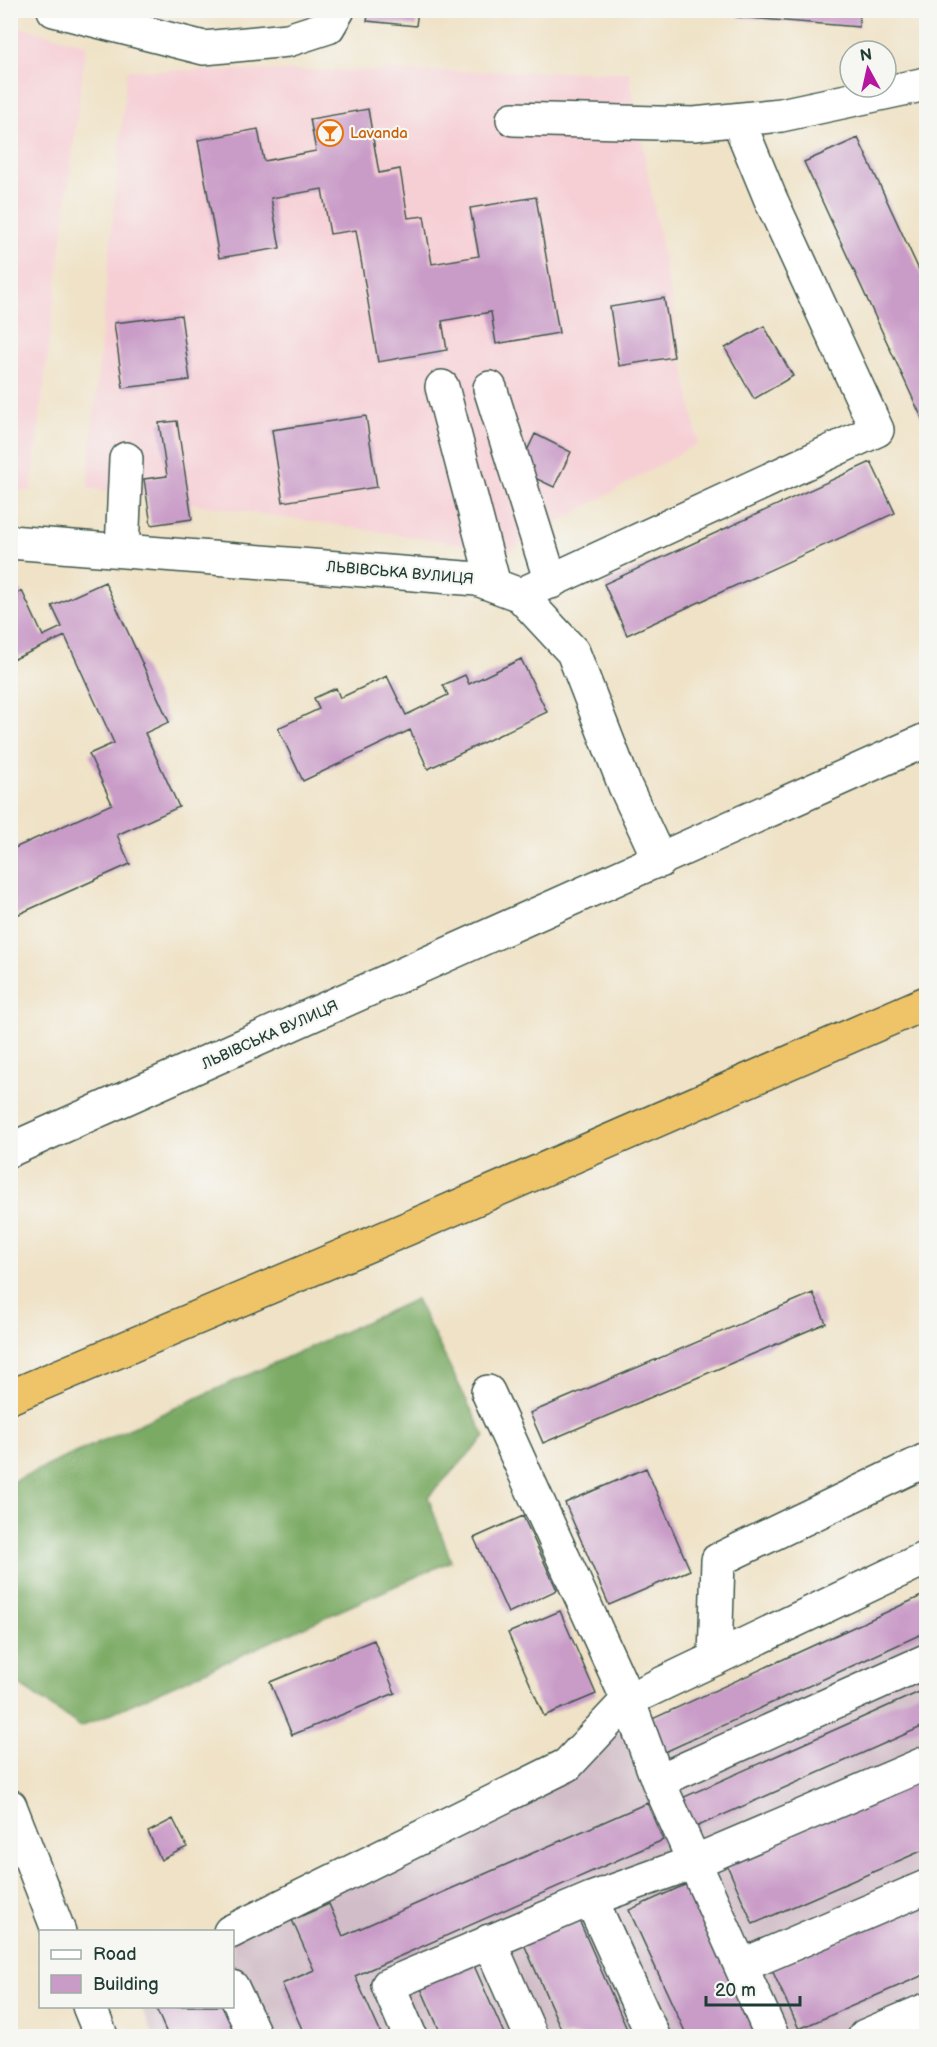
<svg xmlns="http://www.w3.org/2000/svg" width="937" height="2047" font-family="'Balsamiq Sans',sans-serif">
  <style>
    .built { fill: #f6cfd5 }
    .industrial { fill: #d1bdc8 }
    .forest { fill: #7aaa64; stroke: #4c744c; stroke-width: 1.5 }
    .building { fill: #c99bc7 }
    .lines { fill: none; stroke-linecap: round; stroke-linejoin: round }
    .minor-casing { stroke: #3e564a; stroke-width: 36 }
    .highway-casing { stroke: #3e564a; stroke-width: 36 }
    .minor { stroke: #fff; stroke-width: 33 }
    .highway { stroke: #efc469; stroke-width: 33 }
    .labels { text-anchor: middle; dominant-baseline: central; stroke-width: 4.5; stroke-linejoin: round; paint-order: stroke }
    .food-label { font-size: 15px; fill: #c56008; stroke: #f6f6f2; text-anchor: start }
    .street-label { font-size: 15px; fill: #1f3d34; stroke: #f6f6f2 }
  </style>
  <rect width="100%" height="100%" fill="#f6f6f2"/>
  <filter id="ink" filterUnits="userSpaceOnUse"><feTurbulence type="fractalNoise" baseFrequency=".0167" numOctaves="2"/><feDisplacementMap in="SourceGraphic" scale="12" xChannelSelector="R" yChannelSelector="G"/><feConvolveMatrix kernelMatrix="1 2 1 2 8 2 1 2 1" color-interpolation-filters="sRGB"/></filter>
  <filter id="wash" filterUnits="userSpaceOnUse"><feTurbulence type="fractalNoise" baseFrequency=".008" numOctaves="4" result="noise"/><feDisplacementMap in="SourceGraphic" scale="24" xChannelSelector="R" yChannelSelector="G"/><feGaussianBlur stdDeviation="1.35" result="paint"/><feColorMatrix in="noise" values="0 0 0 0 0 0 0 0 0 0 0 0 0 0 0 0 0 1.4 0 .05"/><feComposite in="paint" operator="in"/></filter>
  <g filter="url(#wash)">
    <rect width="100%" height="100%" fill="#efe2c6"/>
    <path class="built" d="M11 24 86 45 31 491 10 490Z
      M127 70 629 72 698 443 508 551 87 488Z"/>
    <path class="industrial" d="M926 1591V2036H154L141 2007 232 2006 233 1938 614 1735Z"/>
    <path class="forest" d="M416 1299 485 1437 428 1497 451 1561 81 1727 11 1679V1482Z"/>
    <g id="blocks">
      <path class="building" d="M369 10H418L416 26 367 21Z
        M737 10H860L859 27 737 17Z
        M368 109 379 173 400 169 408 218 424 216 432 264 479 256 470 208 536 197 559 333 496 344 491 312 442 321 447 350 378 362 356 230 330 234 322 189 271 198 280 248 219 258 198 140 258 129 264 161 316 151 310 119Z
        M858 138 926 285V427L804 162Z
        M664 298 674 357 619 366 610 307Z
        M181 315 190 380 123 388 114 323Z
        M764 326 793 376 754 399 725 348Z
        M366 416 377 487 283 502 272 430Z
        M177 421 192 519 151 525 144 479 167 476 159 423Z
        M535 434 571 452 554 487 518 470Z
        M871 462 895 513 627 635 604 584Z
        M105 582 169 722 145 733 179 807 117 835 130 864 10 918V850L112 804 89 754 114 743 65 636 10 661V596L22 591 43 636 62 627 52 606Z
        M521 659 547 712 428 769 410 730 303 781 278 728 319 709 314 698 336 688 340 698 387 676 406 715 448 695 443 685 465 675 469 684Z
        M813 1293 826 1323 543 1443 530 1413Z
        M646 1468 690 1570 609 1605 565 1503Z
        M523 1516 557 1590 508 1613 474 1538Z
        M926 1594V1632L665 1752 650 1720Z
        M560 1611 596 1694 544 1716 508 1633Z
        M374 1640 395 1693 292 1735 270 1682Z
        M926 1689V1725L696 1827 682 1798Z
        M926 1777V1849L753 1924 726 1863Z
        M647 1803 663 1840 355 1976 382 2036H305L282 1984 314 1970 292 1920 329 1904 343 1936Z
        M173 1819 187 1847 161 1860 148 1832Z
        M687 1884 756 2036H687L629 1910Z
        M926 1903V1974L799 2029 772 1970Z
        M575 1911 630 2036H564L520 1935Z
        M472 1961 505 2036H442L419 1984Z
        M155 2006H231L244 2036H168Z
        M926 2029V2036H908Z"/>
    </g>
  </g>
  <g filter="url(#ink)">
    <use href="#blocks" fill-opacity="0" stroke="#3e564a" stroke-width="1.5"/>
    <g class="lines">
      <defs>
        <path id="minor" d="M54 10 204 48 288 40 328 27 338 10
          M513 119 694 124 781 115 926 84
          M442 387 494 585
          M490 388 551 582
          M10 542 477 579 520 595 573 652 625 786 660 861
          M122 550 126 459
          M520 595 877 430 771 200 738 120
          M10 1150 926 740
          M488 1392 628 1700 658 1781 772 2036
          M715 1659 718 1560 926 1460
          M658 1781 926 1661
          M10 1806 59 1932
          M591 1899 653 2036
          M230 1932 567 1765 628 1700 926 1558
          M489 1941 531 2036
          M741 1966 926 1887
          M232 1987 255 2036
          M89 2006 101 2036
          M410 2036 388 1985 591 1899 694 1862 926 1763
          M865 2036 926 2010"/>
        <path id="highway" d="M10 1397 418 1224 926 1003"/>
      </defs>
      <use href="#minor" class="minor-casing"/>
      <use href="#highway" class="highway-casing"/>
      <use href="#minor" class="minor"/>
      <use href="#highway" class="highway"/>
    </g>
  </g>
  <defs>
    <symbol id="bar-ring" viewBox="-11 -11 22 22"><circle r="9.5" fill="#f6f6f2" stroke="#e8710a" stroke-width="1.5"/><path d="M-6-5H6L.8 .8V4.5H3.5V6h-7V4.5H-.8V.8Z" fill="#e8710a"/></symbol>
  </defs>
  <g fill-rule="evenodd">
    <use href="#bar-ring" x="315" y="118" width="30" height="30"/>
  </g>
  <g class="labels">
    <g class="food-label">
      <text x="350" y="133">Lavanda</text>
    </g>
    <g class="street-label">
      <text transform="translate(400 573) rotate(5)">ЛЬВІВСЬКА ВУЛИЦЯ</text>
      <text transform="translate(270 1035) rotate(-24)">ЛЬВІВСЬКА ВУЛИЦЯ</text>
    </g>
  </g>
  <rect width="937" height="2047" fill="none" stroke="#f6f6f2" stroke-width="36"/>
  <rect x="39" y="1930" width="195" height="78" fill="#f6f6f2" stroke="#a0aca6" stroke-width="1.5"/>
  <rect x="51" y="1950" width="30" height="9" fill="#ffffff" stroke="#a0aca6" stroke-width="1.5"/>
  <text x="93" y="1960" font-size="18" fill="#1f3d34">Road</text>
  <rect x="51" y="1975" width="30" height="18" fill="#c99bc7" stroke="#a0aca6" stroke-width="1.5"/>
  <text x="93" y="1990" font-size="18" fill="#1f3d34">Building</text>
  <g transform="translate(868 69) rotate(352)"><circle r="28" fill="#f6f6f2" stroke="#a0aca6" stroke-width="1.5"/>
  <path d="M0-4.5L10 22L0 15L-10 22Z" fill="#b5179e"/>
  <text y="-9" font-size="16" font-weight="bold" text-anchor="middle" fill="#1f3d34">N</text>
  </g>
  <path d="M706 1996v9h94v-9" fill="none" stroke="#1f3d34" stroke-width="3"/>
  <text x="715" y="1996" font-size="18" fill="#1f3d34" stroke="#f6f6f2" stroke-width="4.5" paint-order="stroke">20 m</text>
</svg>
